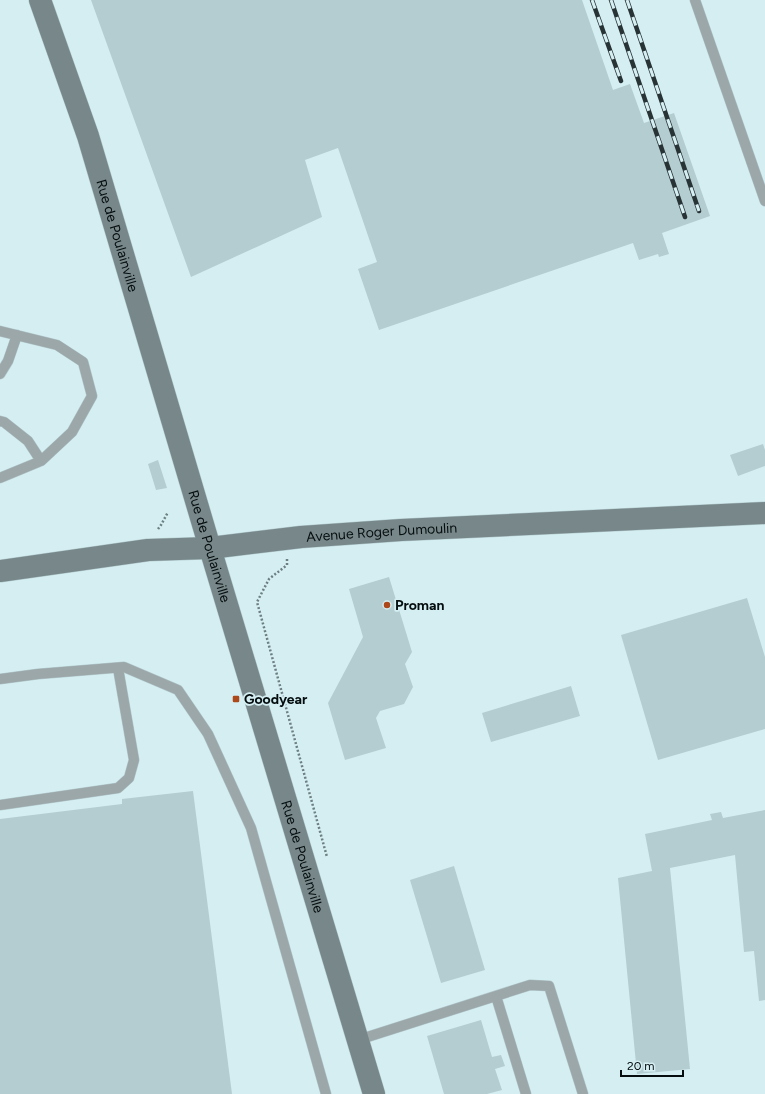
<svg xmlns="http://www.w3.org/2000/svg" width="765" height="1094" font-family="Figtree,sans-serif">
  <style>
    .building { fill: #b4cdd1 }
    .lines { fill: none; stroke-linecap: round; stroke-linejoin: round }
    .lane-casing { stroke: #b3cace; stroke-width: 11 }
    .secondary-casing { stroke: #b3cace; stroke-width: 23 }
    .path { stroke: #6e7f82; stroke-width: 2.5; stroke-dasharray: 2 2; stroke-linecap: butt }
    .lane { stroke: #9ca7a9; stroke-width: 10 }
    .secondary { stroke: #78888a; stroke-width: 22 }
    .rail-casing { stroke: #283336; stroke-width: 4.5 }
    .rail { stroke: #d4eef2; stroke-width: 3; stroke-dasharray: 9; stroke-linecap: butt }
    .poi-dot { fill: #ad481a; stroke: #d4eef2; stroke-width: 1.5 }
    .labels { text-anchor: middle; dominant-baseline: central; stroke-width: 3.5; stroke-linejoin: round; paint-order: stroke }
    .street-label { font-size: 14px; fill: #050d0f; stroke: #d4eef2 }
    .poi-label { font-size: 14px; font-weight: bold; fill: #050d0f; stroke: #d4eef2; text-anchor: start }
  </style>
  <rect width="100%" height="100%" fill="#d4eef2"/>
  <path class="building" d="M91 0H582L613 90 630 84 644 123 674 113 710 216 662 233 669 254 659 257 658 254 639 260 633 243 379 330 358 269 377 262 338 148 305 160 322 217 191 277Z
    M763 444 765 450V466L738 476 730 455Z
    M158 460 167 488 156 490 148 464Z
    M389 577 412 652 405 664 413 687 404 704 380 711 376 718 386 748 345 760 328 703 363 637 349 589Z
    M747 598 765 657V729L658 760 621 635Z
    M571 686 580 716 491 742 482 713Z
    M193 791 232 1094H0V819L122 804V799Z
    M765 810V1000L759 1001 754 951 744 952 735 855 670 868 690 1069 637 1074 618 878 652 871 645 834 712 820 710 814 721 812 723 818Z
    M454 866 485 970 441 983 410 880Z
    M481 1020 492 1057 501 1055 505 1066 495 1069 502 1090 487 1094H444L427 1036Z"/>
  <g class="lines">
    <defs>
      <path id="lane" d="M695 0 765 201
        M0 331 57 345 83 362 92 396 72 432 41 461 0 478
        M0 374 8 361 17 335
        M0 421 4 422 28 441 41 461
        M0 679 38 674 124 667 178 690 208 734 251 828 326 1094
        M0 805 118 788 129 778 134 760 118 668
        M496 996 526 1094
        M358 1040 530 985 549 986 583 1094"/>
      <g id="secondary">
        <path id="s1" d="M40 0 88 136 210 548 374 1094"/>
        <path id="s2" d="M0 571 148 550 210 548 301 537 401 530 765 513"/>
      </g>
    </defs>
    <use href="#lane" class="lane-casing"/>
    <use href="#secondary" class="secondary-casing"/>
    <path class="path" d="M158 529 161 525 168 512
      M287 559V565L269 579 257 602 327 857"/>
    <use href="#lane" class="lane"/>
    <use href="#secondary" class="secondary"/>
    <defs>
      <path id="rail" d="M592 0 621 81
        M611 0 685 217
        M627 0 699 211"/>
    </defs>
    <use href="#rail" class="rail-casing"/>
    <use href="#rail" class="rail"/>
  </g>
  <g class="poi-dot">
    <circle cx="387" cy="605" r="4"/>
    <rect x="232" y="695" width="8" height="8" rx="2"/>
  </g>
  <g class="labels">
    <g class="street-label">
      <text stroke="none"><textPath href="#s1" startOffset="248">Rue de Poulainville</textPath></text>
      <text stroke="none"><textPath href="#s2" startOffset="384">Avenue Roger Dumoulin</textPath></text>
      <text stroke="none"><textPath href="#s1" startOffset="572">Rue de Poulainville</textPath></text>
      <text stroke="none"><textPath href="#s1" startOffset="896">Rue de Poulainville</textPath></text>
    </g>
    <g class="poi-label">
      <text x="395" y="605">Proman</text>
      <text x="244" y="699">Goodyear</text>
    </g>
  </g>
  <path d="M621 1070v6h62v-6" fill="none" stroke="#050d0f" stroke-width="2"/>
  <text x="627" y="1070" font-size="12" fill="#050d0f" stroke="#d4eef2" stroke-width="3" paint-order="stroke">20 m</text>
</svg>
